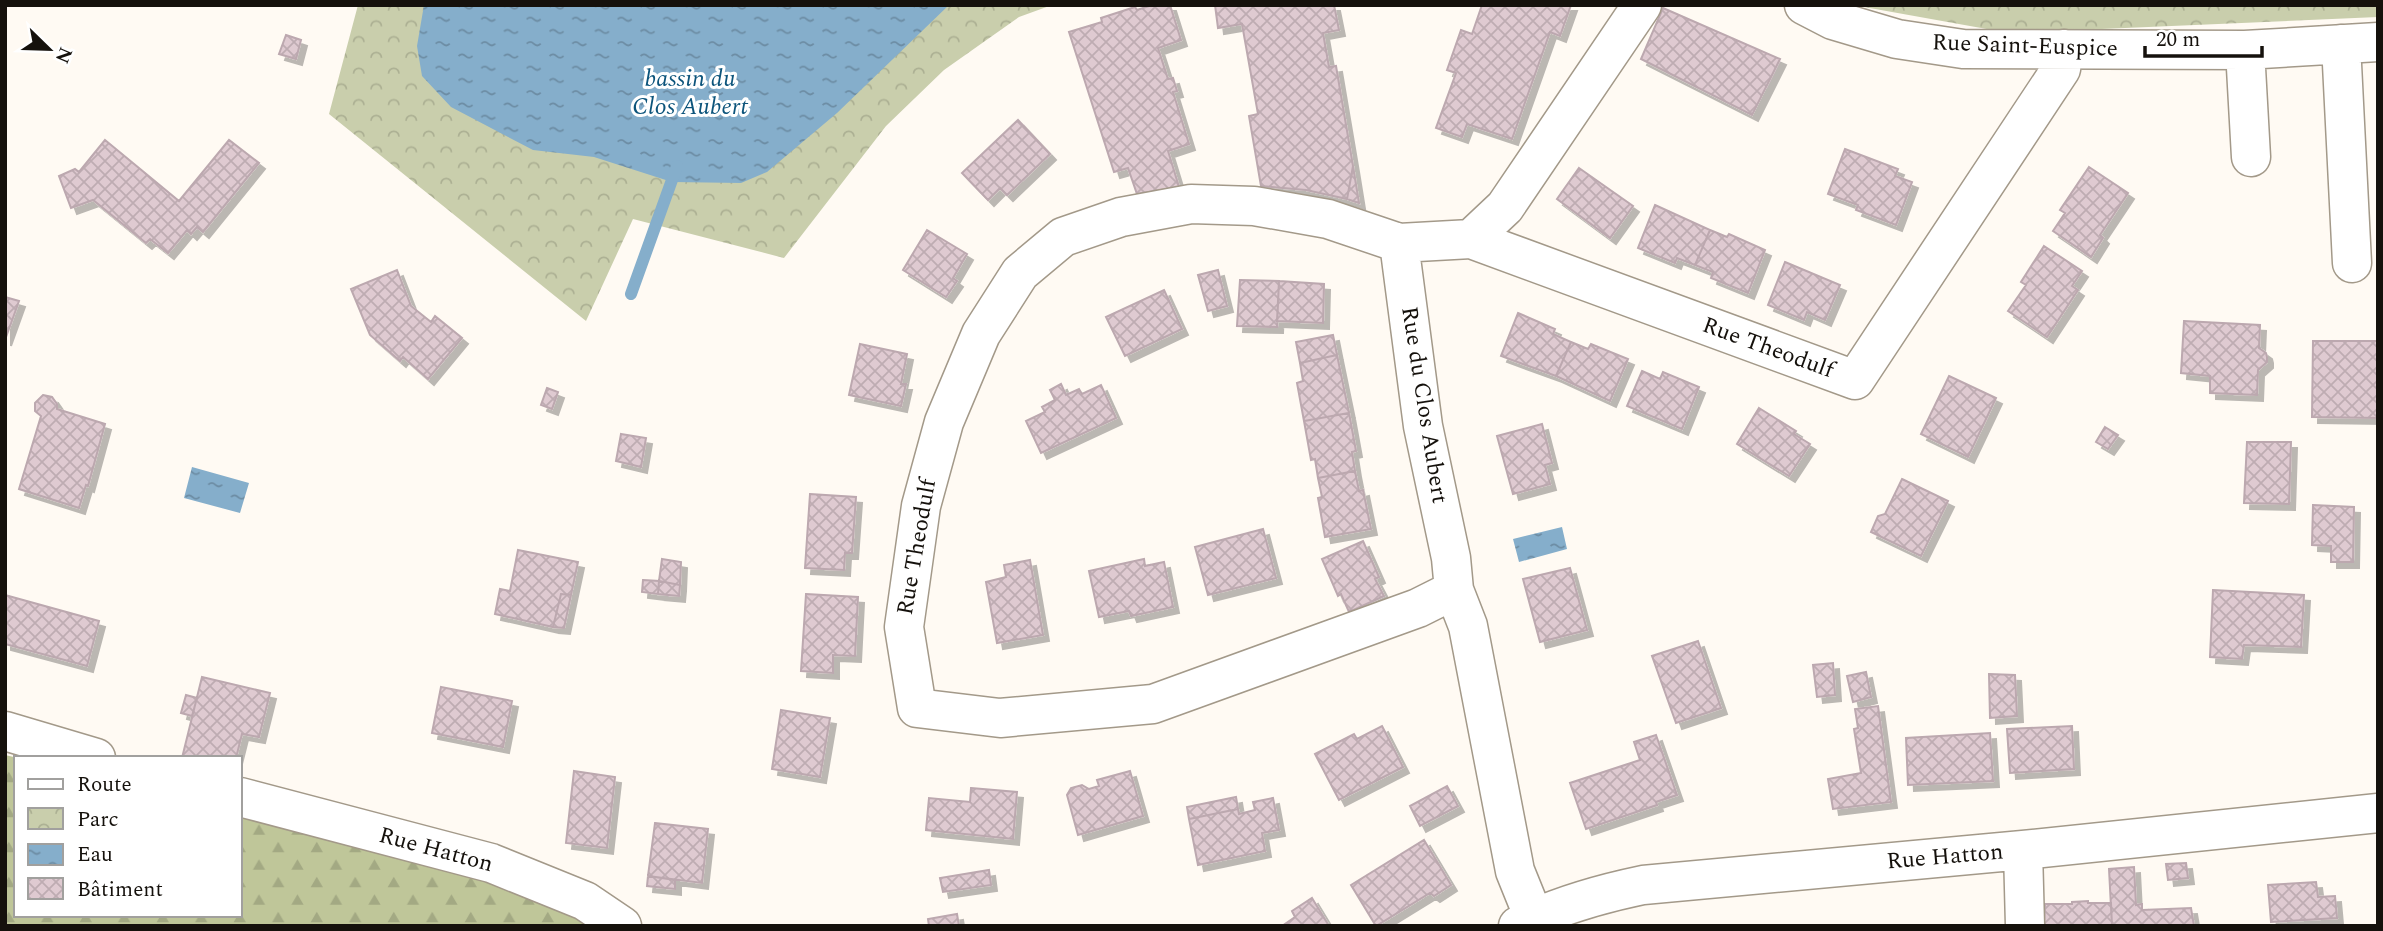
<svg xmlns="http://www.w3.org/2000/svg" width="2383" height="931" font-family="Spectral,serif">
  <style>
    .forest { fill: url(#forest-firs) }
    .park { fill: url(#park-crowns) }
    .water { fill: url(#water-ripples) }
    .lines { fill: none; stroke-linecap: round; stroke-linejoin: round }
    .stream { stroke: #85aecb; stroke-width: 12 }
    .building { fill: url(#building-cross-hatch); stroke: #bca8af; stroke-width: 2; filter: url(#shadow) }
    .minor-casing { stroke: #a39989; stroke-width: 41 }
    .minor { stroke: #fff; stroke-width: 38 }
    .labels { text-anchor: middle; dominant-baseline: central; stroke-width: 6; stroke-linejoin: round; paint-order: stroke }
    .street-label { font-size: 23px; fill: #15110c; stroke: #fff }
    .water-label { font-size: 24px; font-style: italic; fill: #0c547b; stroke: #fff }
  </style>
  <defs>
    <pattern id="forest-firs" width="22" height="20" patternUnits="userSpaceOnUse" patternTransform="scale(1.75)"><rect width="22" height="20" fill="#bfc699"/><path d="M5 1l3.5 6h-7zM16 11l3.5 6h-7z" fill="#a3a983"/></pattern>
    <pattern id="park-crowns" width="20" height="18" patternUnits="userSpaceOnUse" patternTransform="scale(1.75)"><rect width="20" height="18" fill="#c9ceac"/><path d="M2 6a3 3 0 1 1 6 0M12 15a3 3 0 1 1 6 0" fill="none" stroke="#acb093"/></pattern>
    <pattern id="water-ripples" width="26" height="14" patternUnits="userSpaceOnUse" patternTransform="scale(1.75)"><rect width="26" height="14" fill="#85aecb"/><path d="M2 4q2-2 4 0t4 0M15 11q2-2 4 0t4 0" fill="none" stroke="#6c8ca3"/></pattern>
    <pattern id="building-cross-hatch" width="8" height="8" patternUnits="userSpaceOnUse" patternTransform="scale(1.75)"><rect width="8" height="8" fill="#dfcad1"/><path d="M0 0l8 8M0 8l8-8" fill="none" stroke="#beacb2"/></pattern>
    <filter id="shadow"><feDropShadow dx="6" dy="6" stdDeviation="0" flood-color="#0004"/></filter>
  </defs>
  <rect width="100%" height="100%" fill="#fffaf3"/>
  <path class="forest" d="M5 755 18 758H16V915H240V809L536 877 599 926H5Z"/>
  <path class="park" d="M358 5H1052L1019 17 944 70 886 126 784 258 633 219 586 321 329 114Z
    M1853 5H2378V17L2009 33Z"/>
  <path class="water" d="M424 5H949L837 113 767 172 741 183 672 182 594 157 533 150 451 107 422 76 417 46Z
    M192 467 249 483 240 513 184 498Z
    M1562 527 1567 549 1519 562 1513 539Z"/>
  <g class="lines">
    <path class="stream" d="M631 294 677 166"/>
  </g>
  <path class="building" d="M1152 5H1170L1181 40 1158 48 1168 79 1173 78 1177 91 1173 92 1189 144 1168 151 1179 187 1137 194 1128 168 1114 172 1069 32 1102 22 1101 18 1135 7 1137 10Z
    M1215 5H1334L1339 30 1323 33 1329 67 1336 66 1353 166 1347 199 1306 190 1261 186 1249 116 1258 114 1242 24 1218 28Z
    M1482 5H1571L1560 36 1550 32 1512 139 1467 124 1462 137 1436 128 1456 73 1447 70 1461 30 1472 34Z
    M1663 8 1780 59 1752 115 1641 59Z
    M286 35 301 40 296 59 279 54Z
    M1018 120 1050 154 1007 195 1000 188 988 200 962 173Z
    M105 140 179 201 229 140 259 163 203 232 197 227 191 234 187 230 168 253 150 239 146 243 93 200 71 208 59 176 75 169 79 172Z
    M1845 149 1898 169 1895 176 1912 182 1896 225 1856 210 1858 205 1828 194Z
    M1353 166 1359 203 1347 199Z
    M2089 167 2128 193 2100 235 2103 238 2091 257 2053 231 2065 213 2060 210Z
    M1579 168 1633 206 1610 238 1557 199Z
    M1655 205 1710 230 1695 265 1677 258 1675 263 1638 248Z
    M927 230 967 254 953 278 957 281 946 297 903 270Z
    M1710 230 1727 237 1729 234 1765 250 1748 293 1711 278 1713 272 1695 265Z
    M2044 246 2082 271 2072 286 2078 290 2047 337 2008 311 2026 285 2021 282Z
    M1785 262 1840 285 1825 320 1807 312 1804 320 1768 305Z
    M397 270 411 306 431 322 435 316 462 338 428 379 403 357 400 361 370 335 351 289Z
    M1218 270 1227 306 1208 311 1198 275Z
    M1240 280 1279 281 1277 327 1237 326Z
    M1279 281 1324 284 1323 323 1277 321Z
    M1164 290 1182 329 1125 356 1106 317Z
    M5 297 19 301 5 340Z
    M1518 313 1555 329 1553 334 1571 342 1556 376 1501 356Z
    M2184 321 2260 325 2259 348 2266 353 2267 357V362L2258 370 2257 395 2210 393V376L2181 373Z
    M1333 335 1337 355 1300 363 1296 342Z
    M2313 341H2378V418L2312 417Z
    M1571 342 1588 349 1591 344 1628 359 1610 401 1556 376Z
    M860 344 907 354 901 384H906L901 406 849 395Z
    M1337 355 1349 413 1304 421 1297 383 1303 381 1300 363Z
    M1642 371 1660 379 1663 372 1699 387 1682 429 1627 406Z
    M1949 376 1996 398 1968 457 1921 434Z
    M1061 384 1066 395 1079 389 1082 394 1101 385 1116 418 1041 453 1026 421 1045 412 1042 407 1055 400 1050 390Z
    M547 388 558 392 552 409 541 405Z
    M43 395 52 397 57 404V409L105 424 88 486 86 485 79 508 19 489 41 416 35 411V403Z
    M1759 408 1796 431 1794 434 1810 444 1789 476 1737 444Z
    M1349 413 1356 451 1352 452 1355 471 1318 478 1315 459 1311 460 1304 421Z
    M1542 424 1552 463 1545 465 1550 484 1513 494 1497 436Z
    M2105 427 2118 435 2108 449 2096 442Z
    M621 434 646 438 641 467 616 461Z
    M2247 442H2291L2289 504 2244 503Z
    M1355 471 1359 491 1363 490 1371 529 1325 537 1318 498 1322 497 1318 478Z
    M1902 479 1948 501 1921 556 1871 532 1878 516 1885 514Z
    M810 494 856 497 852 553H845L844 570 805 568Z
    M2313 505 2354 507 2353 562H2331V546L2312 545Z
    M1263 529 1276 578 1208 595 1195 547Z
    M1363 541 1379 577 1375 579 1384 596 1349 612 1341 594 1338 596 1322 559Z
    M518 550 578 562 571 595 561 594 553 627 495 614 500 589 510 591Z
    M662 559 681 562 680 585 659 581Z
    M1144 559 1145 566 1164 562 1173 607 1131 616 1129 611 1099 617 1089 571Z
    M1030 560 1043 635 997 643 986 582 1006 577 1004 565Z
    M1570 568 1587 630 1540 642 1523 579Z
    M643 580 659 581 658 594 642 592Z
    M659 581 680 585 679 596 658 594Z
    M2213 590 2304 595 2301 647 2244 645 2242 659 2210 657Z
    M561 594 571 595 564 628 553 627Z
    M806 594 858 597 855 656 833 655V673L801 671Z
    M5 595 99 621 87 666 5 644Z
    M1698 641 1721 708 1676 723 1652 656Z
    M1833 663 1835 695 1817 697 1813 665Z
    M1866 672 1871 697 1853 702 1847 676Z
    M1989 674 2015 675 2017 716 1990 718Z
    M202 677 270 693 259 737 242 734 236 758H182Z
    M441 687 512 701 503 747 432 733Z
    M186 695 197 698 192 716 181 713Z
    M1878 706 1891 802 1833 809 1828 779 1861 773 1854 729 1858 728 1855 709Z
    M781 710 830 718 820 777 772 769Z
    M1382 726 1403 767 1339 800 1315 754 1354 734 1357 739Z
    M2072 726 2074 769 2010 773 2007 729Z
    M1990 733 1993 781 1908 785 1906 738Z
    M1656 735 1677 795 1656 802 1657 805 1586 829 1570 783 1640 760 1634 742Z
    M574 771 615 777 607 848 566 843Z
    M1130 771 1143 816 1078 835 1067 795 1071 788 1082 785 1089 789 1099 786 1097 780Z
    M1447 786 1458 806 1420 826 1410 806Z
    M971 788 1017 792 1013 839 926 830 929 798 970 802Z
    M1236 797 1238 809 1189 819 1187 807Z
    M1273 798 1279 830 1262 833 1265 851 1198 865 1189 819 1238 809 1239 814 1255 810 1253 802Z
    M655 823 708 829 702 883 648 876Z
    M1424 840 1451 885 1434 896 1430 893 1376 926 1351 885Z
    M2186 863 2188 878 2168 880 2166 864Z
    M2134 867 2136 905 2142 904V910L2191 908 2194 926H2112L2109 869Z
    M989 870 991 885 943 892 940 878Z
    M648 876 675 880V889L647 886Z
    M2316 882 2318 897 2335 896 2337 918 2271 922 2268 885Z
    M1312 898 1329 926H1282L1295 917 1292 911Z
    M2088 901V903H2111L2112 926H2044L2045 904H2072V902Z
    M957 914 959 926H929L928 919Z"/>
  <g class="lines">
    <defs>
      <path id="minor" d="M1804 5 1833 20 1897 39 1963 49 2245 50 2378 42
        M2341 44 2352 263
        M2245 50 2251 157
        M1471 239 1855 380 2061 69 2064 49
        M1399 243 1328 219 1254 206 1191 204 1121 217 1063 237 1020 273 981 334 944 422 921 506 904 627 917 708 1000 718 1153 704 1418 608 1454 590
        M5 731 96 758
        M240 797 491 863 585 901 622 926
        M2023 850 2025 926
        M1534 918 1515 871 1468 626 1454 590 1451 558 1423 426 1399 243 1471 239 1505 207 1642 5
        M1518 926C1557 906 1600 894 1643 885L2023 850 2378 813"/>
    </defs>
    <use href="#minor" class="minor-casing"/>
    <use href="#minor" class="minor"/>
  </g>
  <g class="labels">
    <g class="street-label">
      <text transform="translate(2025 46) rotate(2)">Rue Saint-Euspice</text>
      <text transform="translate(1768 348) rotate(20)">Rue Theodulf</text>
      <text transform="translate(1424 405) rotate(81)">Rue du Clos Aubert</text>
      <text transform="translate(917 547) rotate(-80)">Rue Theodulf</text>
      <text transform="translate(436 850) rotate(15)">Rue Hatton</text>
      <text transform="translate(1945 857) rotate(-5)">Rue Hatton</text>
    </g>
    <g class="water-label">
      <text x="690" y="79">bassin du<tspan x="690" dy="28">Clos Aubert</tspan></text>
    </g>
  </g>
  <rect width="2383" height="931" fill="none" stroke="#15110c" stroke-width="14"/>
  <rect x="14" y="756" width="228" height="161" fill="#ffffff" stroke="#a1a09e" stroke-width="2"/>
  <rect x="28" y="779" width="35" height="10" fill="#ffffff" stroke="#a1a09e" stroke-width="2"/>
  <text x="77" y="791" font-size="21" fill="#15110c">Route</text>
  <rect x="28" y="808" width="35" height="21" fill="url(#park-crowns)" stroke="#a1a09e" stroke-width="2"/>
  <text x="77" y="826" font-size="21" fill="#15110c">Parc</text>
  <rect x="28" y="844" width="35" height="21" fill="url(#water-ripples)" stroke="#a1a09e" stroke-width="2"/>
  <text x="77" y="861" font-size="21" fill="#15110c">Eau</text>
  <rect x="28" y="878" width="35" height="21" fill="url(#building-cross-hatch)" stroke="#a1a09e" stroke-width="2"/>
  <text x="77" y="896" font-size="21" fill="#15110c">Bâtiment</text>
  <g transform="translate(49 49) rotate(113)" stroke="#ffffff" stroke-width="5" paint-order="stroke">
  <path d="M0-5L12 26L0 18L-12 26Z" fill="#15110c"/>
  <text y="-10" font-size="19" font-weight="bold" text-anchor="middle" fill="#15110c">N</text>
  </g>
  <path d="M2145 46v10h117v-10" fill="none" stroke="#15110c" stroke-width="3.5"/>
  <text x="2156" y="46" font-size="21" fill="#15110c" stroke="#ffffff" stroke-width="5" paint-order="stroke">20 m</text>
</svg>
